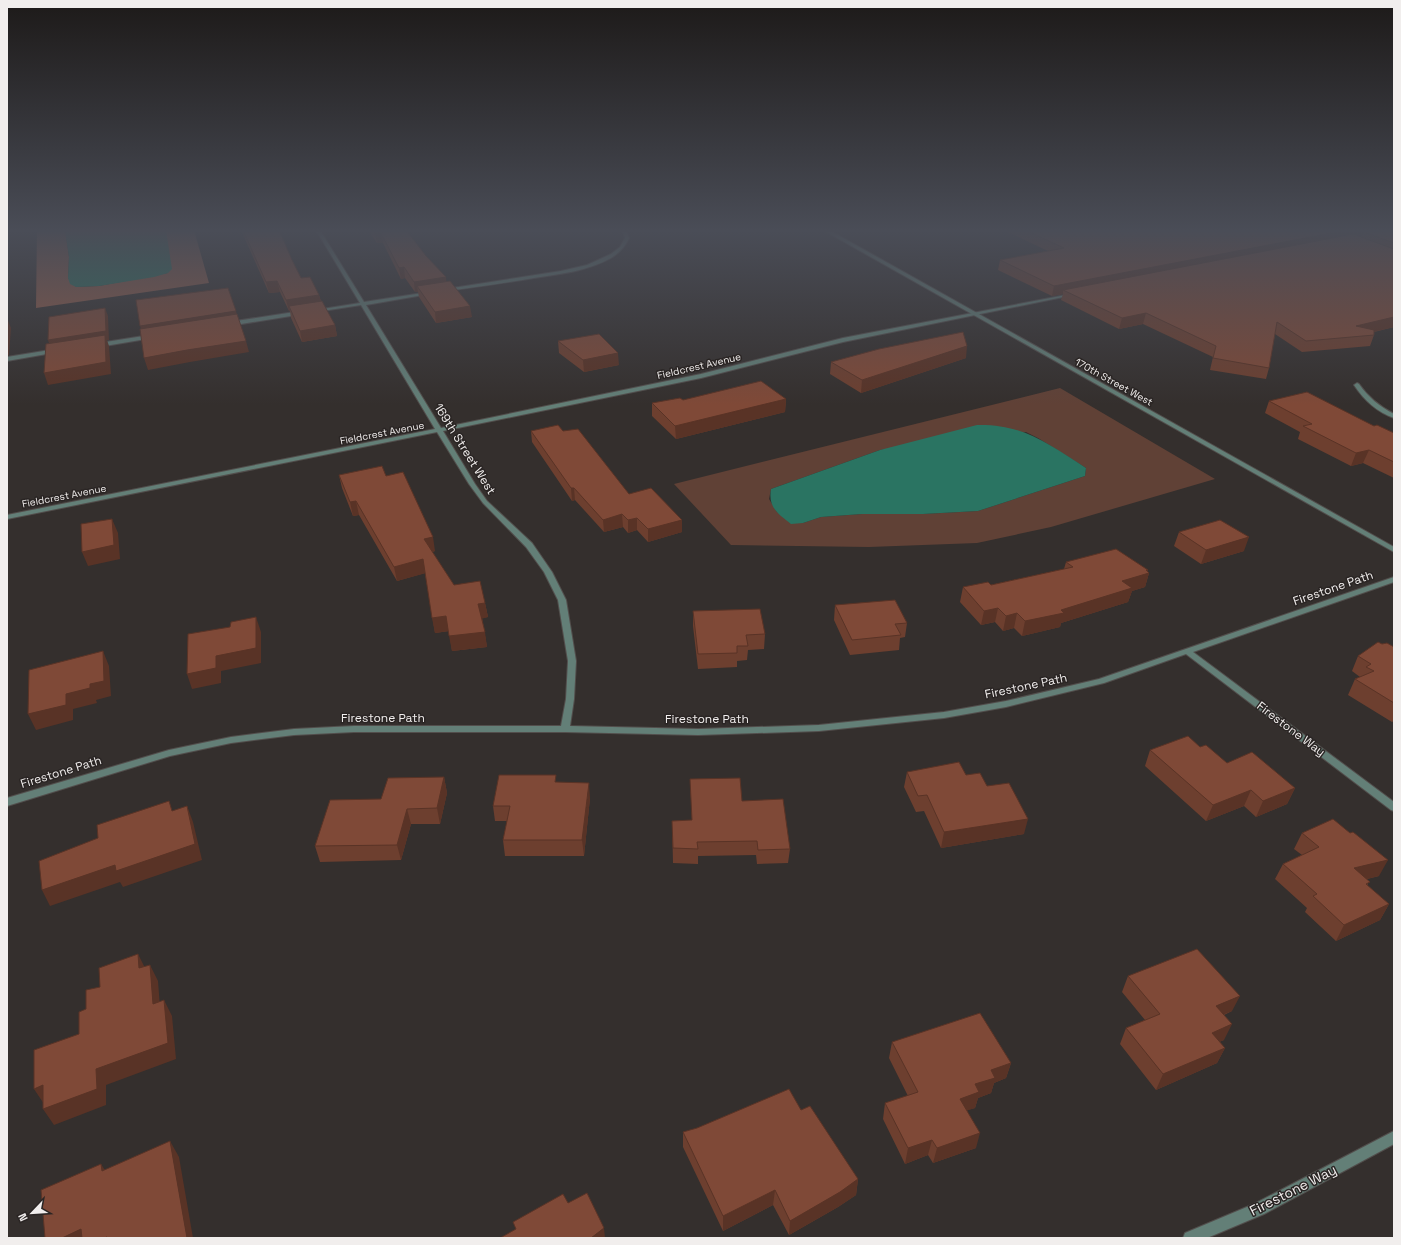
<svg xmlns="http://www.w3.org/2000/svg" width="1401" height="1245" font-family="'Space Grotesk',sans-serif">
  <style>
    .green { fill: #604136; fill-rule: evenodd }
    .forest { fill: #915a47 }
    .water { fill: #2a7462 }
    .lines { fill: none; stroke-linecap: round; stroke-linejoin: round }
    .minor-casing { stroke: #524e4c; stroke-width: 2 }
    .tertiary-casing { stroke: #524e4c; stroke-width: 2 }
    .minor { fill: #637f77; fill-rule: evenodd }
    .tertiary { fill: #637f77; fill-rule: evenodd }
    .wall { fill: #6d3f2f }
    .shaded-wall { fill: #593326 }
    .building { fill: #7f4937; stroke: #593326 }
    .labels { text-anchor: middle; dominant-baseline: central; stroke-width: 3; stroke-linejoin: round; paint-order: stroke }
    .far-street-label { font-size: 10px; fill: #f1eeed; stroke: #2a2524 }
    .street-label { font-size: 12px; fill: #f1eeed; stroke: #2a2524 }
    .near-street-label { font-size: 14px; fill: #f1eeed; stroke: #2a2524 }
  </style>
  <rect width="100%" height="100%" fill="#342f2d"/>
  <path class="green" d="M1060 388 1215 479 1051 527 977 543 869 547 731 545 674 484ZM1026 432 1038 438 1086 468 1085 476 978 511 923 514H862L821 517 803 523 777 512 769 499 771 489 880 450Z"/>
  <path class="forest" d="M37 230H65L69 257 68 278 76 287 99 286 168 273 166 230H194L209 283 36 308Z"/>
  <path class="water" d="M65 230H166L172 269 168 273 154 277 99 286 76 287 70 284 68 278 69 257Z
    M977 425C1024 424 1048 444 1086 468L1085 476 978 511 923 514H862L821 517 803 523 791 524C777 513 768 507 771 489L880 450Z"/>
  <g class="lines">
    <defs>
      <path id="minor" d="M316 230H320L364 302 429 292 431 293 429 294 366 305 441 428 701 374 843 338 1071 294 1073 295 843 342 701 378 443 431 475 484 487 501 532 543 552 572 566 600 576 661 574 699 570 726 698 729 819 725 944 712 1006 701 1099 679 1394 577V582L1193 652 1394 802V811L1391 810 1186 654 1104 683 1006 707 944 718 819 731 698 735 565 732H354L294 735 231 743 170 756 7 806V798L169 750 231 737 294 729 354 726H561L566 699 568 661 558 600 544 572 526 547 483 503 469 484 437 432 7 519V515L435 429 361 305 316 312 314 311 316 310 360 303Z
        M622 230H626L629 238C625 247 619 253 611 258 588 271 560 274 534 278 505 283 475 287 446 291L444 290 446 289 561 271 587 265 611 254 620 247 625 238Z
        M301 311 304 313 303 314 229 326 226 324 229 322Z
        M150 335 153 337 152 338 99 347 96 345 99 343Z
        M56 349 59 351 58 352 7 361V357Z
        M1357 383 1359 384C1368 397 1379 406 1394 414V418C1377 412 1364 400 1354 385Z
        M1394 1131V1144L1264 1214 1207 1238H1183L1185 1233 1254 1204Z"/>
      <path id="tertiary" d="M823 230H829L1394 547V552Z"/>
    </defs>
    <use href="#minor" class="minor-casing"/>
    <use href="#tertiary" class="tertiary-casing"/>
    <use href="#minor" class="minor"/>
    <use href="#tertiary" class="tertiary"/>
  </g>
  <path class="wall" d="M241 230H279L292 260 301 278 319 295 321 301 335 325 337 336 302 342 291 318 290 311H289L280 292 269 293Z
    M368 230H406L446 282 472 317 436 323 419 297 418 292H415L405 278 401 279 383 243H377Z
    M1004 230H1394V327L1374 332V335L1370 346 1302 352 1275 334 1269 368 1266 379 1210 370 1213 357 1143 324 1119 329 1061 300 1063 294 1052 296 998 270 1000 260 1048 251Z
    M558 341 619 365 584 372 559 353Z
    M966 358 861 393 830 374 831 362Z
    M786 399 785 412 676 439 652 416V403Z
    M1269 401 1374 426 1394 433V478L1363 463 1351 466 1298 439 1300 432 1265 413Z
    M531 431H563L629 494 682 532 648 542 637 530 628 533 623 527 604 532 575 500 572 501 532 442Z
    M339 475 386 476 435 551 432 552 454 585 485 603 488 617 482 618 487 647 452 651 449 631 435 633 425 573 397 581 359 515 353 516 342 488Z
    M1179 532 1244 551 1201 564 1174 546Z
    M1066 562 1147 571 1149 573 1145 587 1132 591 1128 602 1061 623 1060 627 1022 636 1014 628 1003 631 995 622 981 625 960 602 963 587 991 585 1064 569Z
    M835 605 907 623 905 637 900 638 899 650 850 655 834 620Z
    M693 611 765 634 764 649 748 650 747 660 737 661V667L698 669 693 626Z
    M1382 644 1394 647V721L1392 722 1348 695 1355 679 1360 677 1352 671 1358 656Z
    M1200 747 1227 763 1295 788 1287 804 1256 817 1244 806 1206 821 1145 766 1150 750Z
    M907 772 966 775 987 786 1024 834 941 848 924 811 916 812 904 787Z
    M444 777 447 793 440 824H411L401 860 320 862 315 846 381 799Z
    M690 779 742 801 790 849 788 863 757 864 756 855 698 856V864L673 863 672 821 692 820Z
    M557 782 590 798 584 856H505L503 840 507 821H495L493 806Z
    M1302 833 1379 876 1367 879 1368 886 1389 904 1380 920 1336 941 1305 912 1307 908 1275 879 1283 864 1302 855 1294 849Z
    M1128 976 1232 1011 1224 1015V1040L1219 1042 1225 1048 1217 1063 1156 1090 1120 1044 1126 1028 1145 1020 1122 992Z
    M892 1042 1011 1063 1006 1078 994 1083 991 1093 978 1098 975 1108 967 1110 976 1148 933 1163 928 1155 905 1164 883 1119 885 1103 908 1096 889 1058Z
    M801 1110 858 1179 856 1195 838 1207 789 1235 773 1205 723 1231 683 1147V1132Z"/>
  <path class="shaded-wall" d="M1347 230H1392L1364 232 1362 236 1069 293 1063 290V294L1052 296 1054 286Z
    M375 233H381L383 243H377Z
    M404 267 405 278 401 279 399 268Z
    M446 277 447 287 417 286 418 292H415L414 282Z
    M277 281 280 292 269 293 266 282Z
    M319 295 322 306H289L290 311H289L286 300Z
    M470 306 472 317 436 323 435 312Z
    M105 308 108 316 109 340H107L109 346 111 374 48 385 44 373 51 349 48 340Z
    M236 311 238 319 143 334 140 326Z
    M1146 313 1143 324 1119 329 1122 318Z
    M1394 317V327L1352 337 1356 326Z
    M7 318 11 328 9 355 7 356Z
    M335 325 337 336 302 342 300 331Z
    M246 341 249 352 190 362 148 370 144 358 187 350Z
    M967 346 966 358 861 393 862 380Z
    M618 353 619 365 584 372 583 360Z
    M7 359 8 362 7 375Z
    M786 399 785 412 676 439 675 426Z
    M1369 450 1363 463 1351 466 1356 453Z
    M571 488H574L575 500 572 501Z
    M356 501 359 515 353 516 350 502Z
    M622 514 623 527 604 532 603 520Z
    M637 518V530L628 533V520Z
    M112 519 118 533 120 559 88 566 82 552Z
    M682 520V532L648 542V529Z
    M433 537 435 551 426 554 424 539Z
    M1249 537 1244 551 1201 564 1206 550Z
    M423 559 426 573 397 581 394 567Z
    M1146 570H1148L1147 573H1149L1145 587 1132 591 1128 602 1061 623 1060 627 1022 636 1025 621 1061 610 1122 581Z
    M485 603 488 617 481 619 478 604Z
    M998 608 995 622 981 625 984 611Z
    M1017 613 1014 628 1003 631 1006 616Z
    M446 616 449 631 435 633 432 618Z
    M256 617 261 632V663L221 671V683L192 689 187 674 216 656Z
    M485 632 487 647 452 651 449 636Z
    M103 651 109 666 111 696 96 700 97 703 73 709V720L36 730 28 714 66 694 90 684Z
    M444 777 447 793 440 824 437 808Z
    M589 783 590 798 584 856 582 840Z
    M1295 788 1287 804 1256 817 1263 801Z
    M1251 790 1244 806 1206 821 1213 805Z
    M187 806 193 822 202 860 123 887 120 882 50 906 42 890Z
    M407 809 411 824 401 860 397 845Z
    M1028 819 1024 834 941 848 944 832Z
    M1388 860 1379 876 1346 884 1354 868Z
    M1389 904 1380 920 1336 941 1344 925Z
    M138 954 146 970 139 968Z
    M150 965 158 981 161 1020 153 1004Z
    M1240 996 1232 1011 1208 1021 1216 1006Z
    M164 1000 172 1016 176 1059 106 1085V1105L54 1125 43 1109 96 1069Z
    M1232 1024 1224 1040 1204 1048 1212 1033Z
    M1225 1048 1217 1063 1156 1090 1163 1074Z
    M1011 1063 1006 1078 994 1083 991 1093 978 1098 975 1108 956 1114 960 1099 975 1084 991 1070Z
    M43 1085 44 1104 34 1089Z
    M980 1133 976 1148 933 1163 937 1148Z
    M932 1140 928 1155 905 1164 908 1148Z
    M170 1141 179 1157 193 1238H187Z
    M101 1164 111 1180 102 1171Z
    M858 1179 856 1195 838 1207 789 1235 790 1221Z
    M775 1190 773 1205 723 1231V1216Z
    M604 1228 605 1238H591Z
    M81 1229 88 1238H62Z"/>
  <path class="building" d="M243 230H279L292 260 301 278 310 277 319 295 286 300 277 281 266 282Z
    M373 230H406L426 256 446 277 414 282 404 267 399 268 381 233H375Z
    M1025 230H1347L1054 286 1000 260 1064 248Z
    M1372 230H1394V243L1364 232Z
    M1353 234 1394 249V278L1393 279H1394V317L1356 326 1374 330V335L1306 341 1277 322 1269 368 1213 358 1216 346 1146 313 1122 318 1063 290Z
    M450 281 470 306 435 312 417 286Z
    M228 288 236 311 140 326 136 300Z
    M322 301 335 325 300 331 289 306Z
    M105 308 106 331 48 340 49 317Z
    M237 314 246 341 187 350 144 358 140 329Z
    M963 332 967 346 862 380 831 362 879 349Z
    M599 334 618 353 583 360 558 341Z
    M105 335 106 362 44 373 46 344Z
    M761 381 786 399 675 426 652 403 680 398 683 400Z
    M1307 392 1374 426 1377 425 1394 433V462L1369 450 1356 453 1303 426 1312 424 1269 401Z
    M558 425 563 431 578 429 629 494 651 488 682 520 648 529 637 518 628 520 622 514 603 520 574 488H571L531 431Z
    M382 466 386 476 403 472 433 537 424 539 454 585 480 581 485 603 478 604 485 632 449 636 446 616 432 618 423 559 394 567 356 501 350 502 339 475Z
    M112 519 114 545 82 552 81 524Z
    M1220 520 1249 537 1206 550 1179 532Z
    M1116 549 1148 570H1146L1149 573 1122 581 1132 588 1061 610 1064 613 1025 621 1017 613 1006 616 998 608 984 611 963 587 988 582 991 585 1073 567 1066 562Z
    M895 600 907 623 895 624 901 635 852 640 835 605Z
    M760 609 765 634 746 635 748 646H737V653L698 654 693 611Z
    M256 617V648L216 656V668L187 674 188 634 230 627 231 622Z
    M1378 642 1382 644 1387 643 1394 647V703L1355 679 1374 671 1366 667 1371 664 1358 656Z
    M103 651 104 681 90 684V688L66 694V705L28 714 29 670Z
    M1188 736 1200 747 1206 745 1227 763 1252 752 1295 788 1263 801 1251 790 1213 805 1150 750Z
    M959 762 966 775 980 773 987 786 1009 783 1028 819 944 832 927 795 918 796 907 772Z
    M499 775H556L555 782 589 783 582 840H503L510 806H493Z
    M444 777 437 808 407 809 397 845 315 846 330 800 381 799 388 778Z
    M740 778 742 801 783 799 790 849 758 850 757 841 697 842 698 849 673 848 672 821 692 820 690 779Z
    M169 801 172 811 187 806 195 844 116 871 115 865 42 890 39 861 98 838 97 825Z
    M1333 819 1350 833 1353 832 1388 860 1354 868 1370 882 1366 884 1389 904 1344 925 1313 896 1317 894 1283 864 1319 847 1302 833Z
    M1197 949 1240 996 1216 1006 1232 1024 1212 1033 1225 1048 1163 1074 1126 1028 1160 1014 1128 976Z
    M138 954 139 968 150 965 153 1004 164 1000 168 1043 96 1069 97 1089 43 1109V1085L34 1089V1050L79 1034V1012L86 1009V990L100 987 99 968Z
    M980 1013 1011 1063 991 1070 995 1078 975 1084 979 1092 960 1099 980 1133 937 1148 932 1140 908 1148 885 1103 918 1092 892 1042Z
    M789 1089 801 1110 810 1106 858 1179 840 1192 790 1221 775 1190 723 1216 683 1132 697 1128Z
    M170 1141 187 1238H107V1237L104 1238H82L81 1229 62 1238H45L41 1190 101 1164 102 1171Z
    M587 1193 604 1228 591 1238H500L516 1229 513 1222 563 1194 568 1203Z"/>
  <linearGradient id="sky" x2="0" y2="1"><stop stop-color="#1d1a19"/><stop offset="0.57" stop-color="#4a4d57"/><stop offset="1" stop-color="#4a4d57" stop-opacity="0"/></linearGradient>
  <rect width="1401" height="405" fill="url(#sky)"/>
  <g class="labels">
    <g class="far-street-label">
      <text transform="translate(699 366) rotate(-13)">Fieldcrest Avenue</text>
      <text transform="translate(1114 382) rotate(29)">170th Street West</text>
      <text transform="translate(382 433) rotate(-11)">Fieldcrest Avenue</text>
      <text transform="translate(64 496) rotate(-11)">Fieldcrest Avenue</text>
    </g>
    <g class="street-label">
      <text transform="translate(465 449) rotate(58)">169th Street West</text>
      <text transform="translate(1333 588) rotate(-19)">Firestone Path</text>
      <text transform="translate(1026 686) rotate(-12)">Firestone Path</text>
      <text x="383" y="718">Firestone Path</text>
      <text x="707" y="719">Firestone Path</text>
      <text transform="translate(1291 729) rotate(37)">Firestone Way</text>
      <text transform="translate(61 772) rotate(-17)">Firestone Path</text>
    </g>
    <g class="near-street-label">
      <text transform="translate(1293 1190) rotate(-27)">Firestone Way</text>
    </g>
  </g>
  <rect width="1401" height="1245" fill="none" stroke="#f1eeed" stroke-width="16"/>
  <g transform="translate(32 1213) rotate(245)" stroke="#2a2524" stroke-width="3" paint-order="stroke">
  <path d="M0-3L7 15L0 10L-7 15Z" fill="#f1eeed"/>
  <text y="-6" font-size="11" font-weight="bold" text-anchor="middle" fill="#f1eeed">N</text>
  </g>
</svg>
